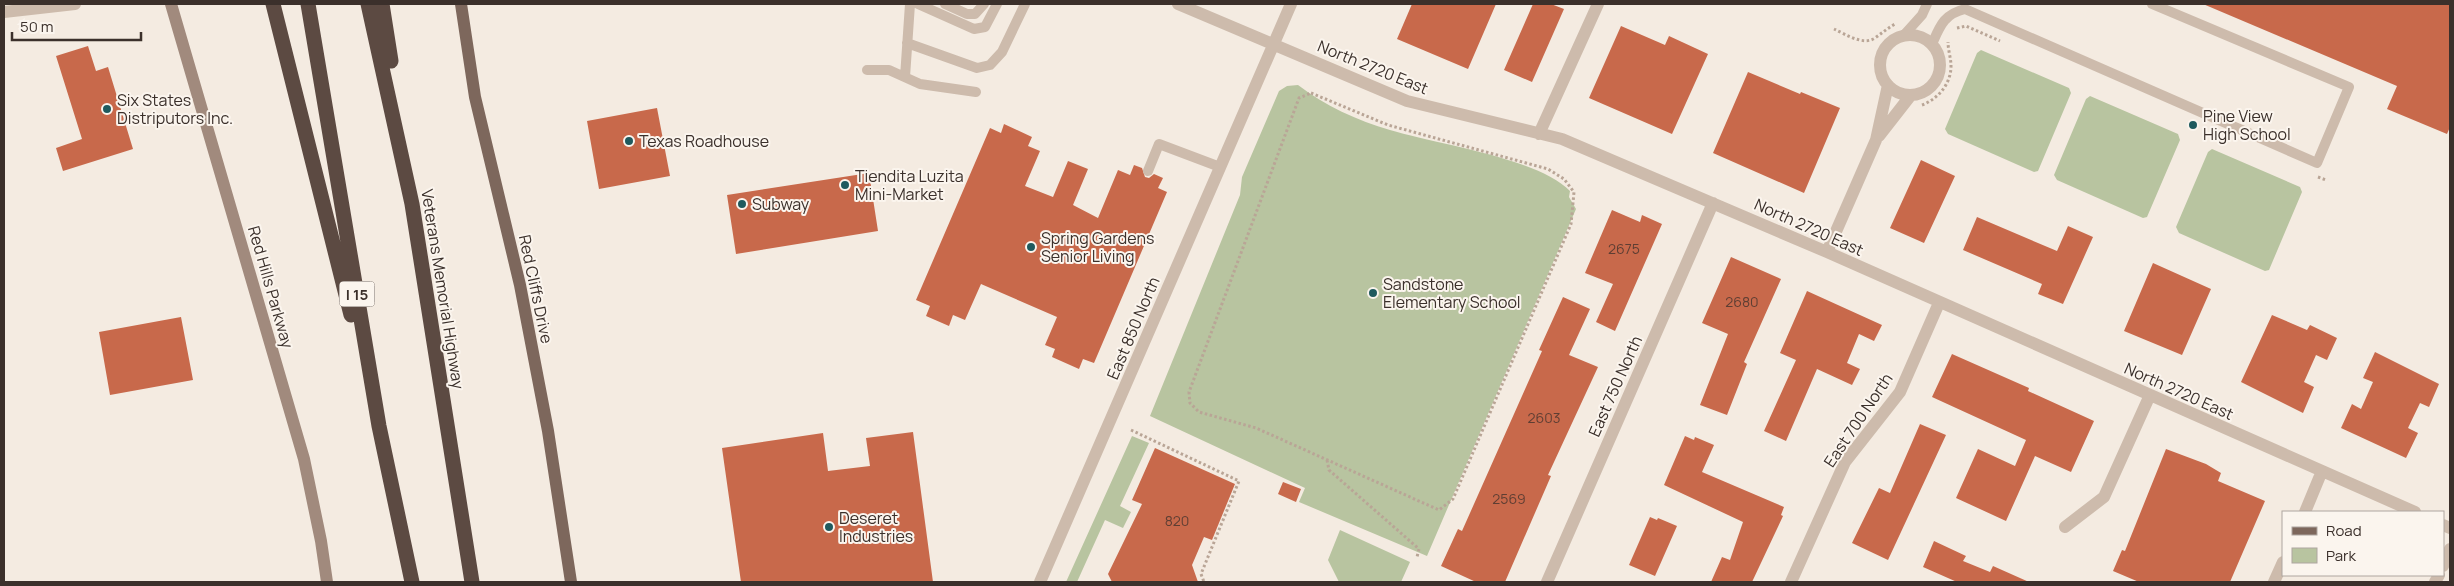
<svg xmlns="http://www.w3.org/2000/svg" width="2454" height="586" font-family="Manrope,sans-serif">
  <style>
    .green { fill: #b8c4a0 }
    .building { fill: #c8694b }
    .lines { fill: none; stroke-linecap: round; stroke-linejoin: round }
    .path { stroke: #b9a596; stroke-width: 3; stroke-dasharray: 2.5 2.5; stroke-linecap: butt }
    .service { stroke: #cdbbac; stroke-width: 10 }
    .minor { stroke: #cdbbac; stroke-width: 12 }
    .secondary { stroke: #a18a7d; stroke-width: 12 }
    .primary { stroke: #7d675c; stroke-width: 12 }
    .motorway { stroke: #5c4a42; stroke-width: 15 }
    .poi-dot { fill: #1f5a5e; stroke: #fbf5ee; stroke-width: 2 }
    .labels { text-anchor: middle; dominant-baseline: central; stroke-width: 4; stroke-linejoin: round; paint-order: stroke }
    .number-label { font-size: 14px; fill: #5e3e33 }
    .shield { fill: #fbf5ee; stroke: #756b66; stroke-width: 1 }
    .shield-label { font-size: 15px; font-weight: bold; fill: #3b302b }
    .street-label { font-size: 16px; fill: #3b302b; stroke: #fbf5ee }
    .poi-label { font-size: 16px; fill: #3b302b; stroke: #fbf5ee; text-anchor: start }
  </style>
  <rect width="100%" height="100%" fill="#f4ebe1"/>
  <path class="green" d="M1981 50 2069 88 2071 93 2038 171 2034 172 1948 134 1945 129 1977 53Z
    M1298 85C1324 105 1358 121 1390 130 1436 144 1538 158 1570 191L1569 197 1576 209 1427 556 1299 502 1305 488 1150 416 1240 195 1242 177 1279 91 1287 86Z
    M2090 96 2178 134 2180 140 2147 217 2143 218 2057 180 2054 175 2086 99Z
    M2212 149 2300 187 2302 192 2269 270 2265 271 2179 233 2176 227 2208 152Z
    M1132 436 1149 443 1120 506 1131 512 1123 528 1105 520 1077 582H1066Z
    M1340 530 1410 562 1401 582H1339L1328 560Z"/>
  <path class="building" d="M1412 4H1496L1468 69 1397 39Z
    M1533 4H1551L1564 9 1532 82 1504 70Z
    M2203 4H2450V127L2447 134 2387 109 2397 86Z
    M1621 26 1665 45 1669 36 1708 54 1672 134 1589 98Z
    M88 46 96 71 108 67 133 149 63 171 56 148 82 139 56 56Z
    M1748 72 1800 94 1801 92 1840 108 1804 193 1713 153Z
    M657 108 670 176 599 189 587 121Z
    M1004 124 1032 137 1028 146 1040 151 1025 186 1053 197 1068 161 1088 169 1073 205 1098 218 1118 170 1130 175 1134 165 1142 168 1145 177 1149 178 1154 174 1163 178 1158 188 1167 192 1094 363 1083 359 1079 369 1052 357 1055 349 1045 345 1057 317 981 284 965 320 953 315 949 326 926 316 930 306 916 300 990 128 1001 133Z
    M1921 160 1955 176 1924 243 1890 228Z
    M869 173 878 231 736 254 727 195Z
    M1612 210 1640 222 1642 215 1662 224 1615 331 1596 322 1613 284 1585 273Z
    M1977 217 2057 251 2068 226 2093 237 2063 304 2038 294 2042 284 1963 250Z
    M1731 257 1781 279 1744 362 1747 364 1727 415 1700 405 1728 334 1702 323Z
    M2153 263 2211 289 2182 355 2124 331Z
    M1807 291 1882 325 1874 341 1859 334 1847 363 1860 369 1852 385 1817 369 1786 441 1764 431 1796 360 1780 353Z
    M1563 297 1590 309 1569 355 1598 367 1548 475 1551 476 1505 582H1476L1441 566 1458 529 1462 531 1542 351 1539 350Z
    M2272 315 2307 330 2310 325 2337 338 2327 360 2316 355 2304 382 2314 387 2303 413 2241 382Z
    M181 317 193 380 110 395 99 332Z
    M2375 352 2439 384 2429 407 2420 403 2408 428 2418 433 2406 458 2341 428 2352 404 2361 409 2373 382 2363 378Z
    M1952 354 2029 388 2028 391 2094 421 2071 472 2035 456 2006 521 1956 498 1978 449 2015 466 2026 440 1932 397Z
    M1920 424 1946 435 1888 560 1852 543 1879 488 1890 493Z
    M913 432 933 582H741L722 448 823 433 828 471 870 466 866 438Z
    M1685 436 1694 440 1695 437 1714 445 1702 472 1784 507 1781 515 1783 516 1752 582H1711L1722 557 1730 560 1743 522 1664 485Z
    M1155 448 1235 484 1212 540 1204 537 1192 565 1198 582H1112L1108 574 1142 504 1132 500Z
    M2166 449 2206 464 2221 473 2218 481 2265 501 2230 582H2139L2113 571 2122 550 2125 551Z
    M1283 482 1301 489 1296 502 1278 494Z
    M1650 517 1657 520 1658 518 1677 526 1655 576 1629 565Z
    M1934 541 1966 556 1963 561 1990 572 1993 566 2029 582H1957L1923 567Z"/>
  <g class="lines">
    <path class="path" d="M1957 28 1966 26 2000 41
      M1834 29C1845 34 1863 46 1875 38 1882 33 1888 28 1895 24
      M1311 93 1388 125 1548 169 1564 179 1574 192 1571 224 1453 499 1439 510 1256 428 1199 412 1190 403 1189 392 1299 98Z
      M1922 105C1938 99 1951 84 1951 66 1951 58 1948 50 1948 42
      M2318 177 2326 180
      M1131 430 1239 481 1201 574 1204 582
      M1327 460 1329 470 1419 549 1417 557"/>
    <path class="service" d="M918 4 974 29 985 27 997 4
      M945 4 967 14H975L984 4
      M1904 35 1922 15 1927 4
      M907 43 977 68 990 65 1002 52 1025 4
      M1932 44C1940 26 1944 14 1965 9L2317 163 2349 87 2152 4
      M867 70H889L920 84 976 92
      M905 77 910 4
      M1148 171 1159 144 1220 167"/>
    <path class="minor" d="M1178 4 1407 101 1562 139 1827 252 2415 512
      M4 12 75 4
      M1880 65a30 30 0 1 1 60 0a30 30 0 1 1-60 0Z
      M1539 134 1598 4
      M1879 136 1911 95
      M1827 252 1876 140 1888 85
      M2305 512 2322 471
      M2443 525 2450 528
      M2065 527 2104 497 2150 395
      M2443 566 2450 549
      M1040 582 1291 4
      M1547 582 1713 203
      M1791 582 1845 462 1900 392 1939 303
      M2274 582 2283 562
      M2435 582 2439 575"/>
    <path class="secondary" d="M171 4 304 459 321 541 327 582"/>
    <path class="primary" d="M461 4 475 97 520 285 548 431 571 582"/>
    <path class="motorway" d="M273 4 351 315
      M308 4 379 426 412 582
      M368 4 412 204 472 582
      M382 4 391 61"/>
  </g>
  <g class="poi-dot">
    <circle cx="107" cy="109" r="5"/>
    <circle cx="2193" cy="125" r="5"/>
    <circle cx="629" cy="141" r="5"/>
    <circle cx="845" cy="185" r="5"/>
    <circle cx="742" cy="204" r="5"/>
    <circle cx="1031" cy="247" r="5"/>
    <circle cx="1373" cy="293" r="5"/>
    <circle cx="829" cy="527" r="5"/>
  </g>
  <g class="labels">
    <g class="number-label">
      <text x="1624" y="248">2675</text>
      <text x="1742" y="301">2680</text>
      <text x="1544" y="417">2603</text>
      <text x="1509" y="498">2569</text>
      <text x="1177" y="520">820</text>
    </g>
    <rect class="shield" x="339.5" y="281.5" width="35" height="25" rx="4"/>
    <g class="shield-label">
      <text x="357" y="294">I 15</text>
    </g>
    <g class="street-label">
      <text transform="translate(1373 67) rotate(22)">North 2720 East</text>
      <text transform="translate(1809 227) rotate(24)">North 2720 East</text>
      <text transform="translate(271 287) rotate(74)">Red Hills Parkway</text>
      <text transform="translate(443 289) rotate(81)">Veterans Memorial Highway</text>
      <text transform="translate(536 289) rotate(78)">Red Cliffs Drive</text>
      <text transform="translate(1133 328) rotate(-67)">East 850 North</text>
      <text transform="translate(1615 386) rotate(-66)">East 750 North</text>
      <text transform="translate(2179 391) rotate(24)">North 2720 East</text>
      <text transform="translate(1858 420) rotate(-56)">East 700 North</text>
    </g>
    <g class="poi-label">
      <text x="117" y="100">Six States<tspan x="117" dy="18">Distriputors Inc.</tspan></text>
      <text x="2203" y="116">Pine View<tspan x="2203" dy="18">High School</tspan></text>
      <text x="639" y="141">Texas Roadhouse</text>
      <text x="855" y="176">Tiendita Luzita<tspan x="855" dy="18">Mini-Market</tspan></text>
      <text x="752" y="204">Subway</text>
      <text x="1041" y="238">Spring Gardens<tspan x="1041" dy="18">Senior Living</tspan></text>
      <text x="1383" y="284">Sandstone<tspan x="1383" dy="18">Elementary School</tspan></text>
      <text x="839" y="518">Deseret<tspan x="839" dy="18">Industries</tspan></text>
    </g>
  </g>
  <rect width="2454" height="586" fill="none" stroke="#3b302b" stroke-width="10"/>
  <rect x="2282" y="511" width="162" height="65" fill="#fbf5ee" stroke="#aea6a0"/>
  <rect x="2292" y="527" width="25" height="8" fill="#7d675c" stroke="#aea6a0"/>
  <text x="2326" y="536" font-size="15" fill="#3b302b">Road</text>
  <rect x="2292" y="548" width="25" height="15" fill="#b8c4a0" stroke="#aea6a0"/>
  <text x="2326" y="561" font-size="15" fill="#3b302b">Park</text>
  <path d="M12 32v8h129v-8" fill="none" stroke="#3b302b" stroke-width="2.5"/>
  <text x="20" y="32" font-size="15" fill="#3b302b" stroke="#fbf5ee" stroke-width="4" paint-order="stroke">50 m</text>
</svg>
